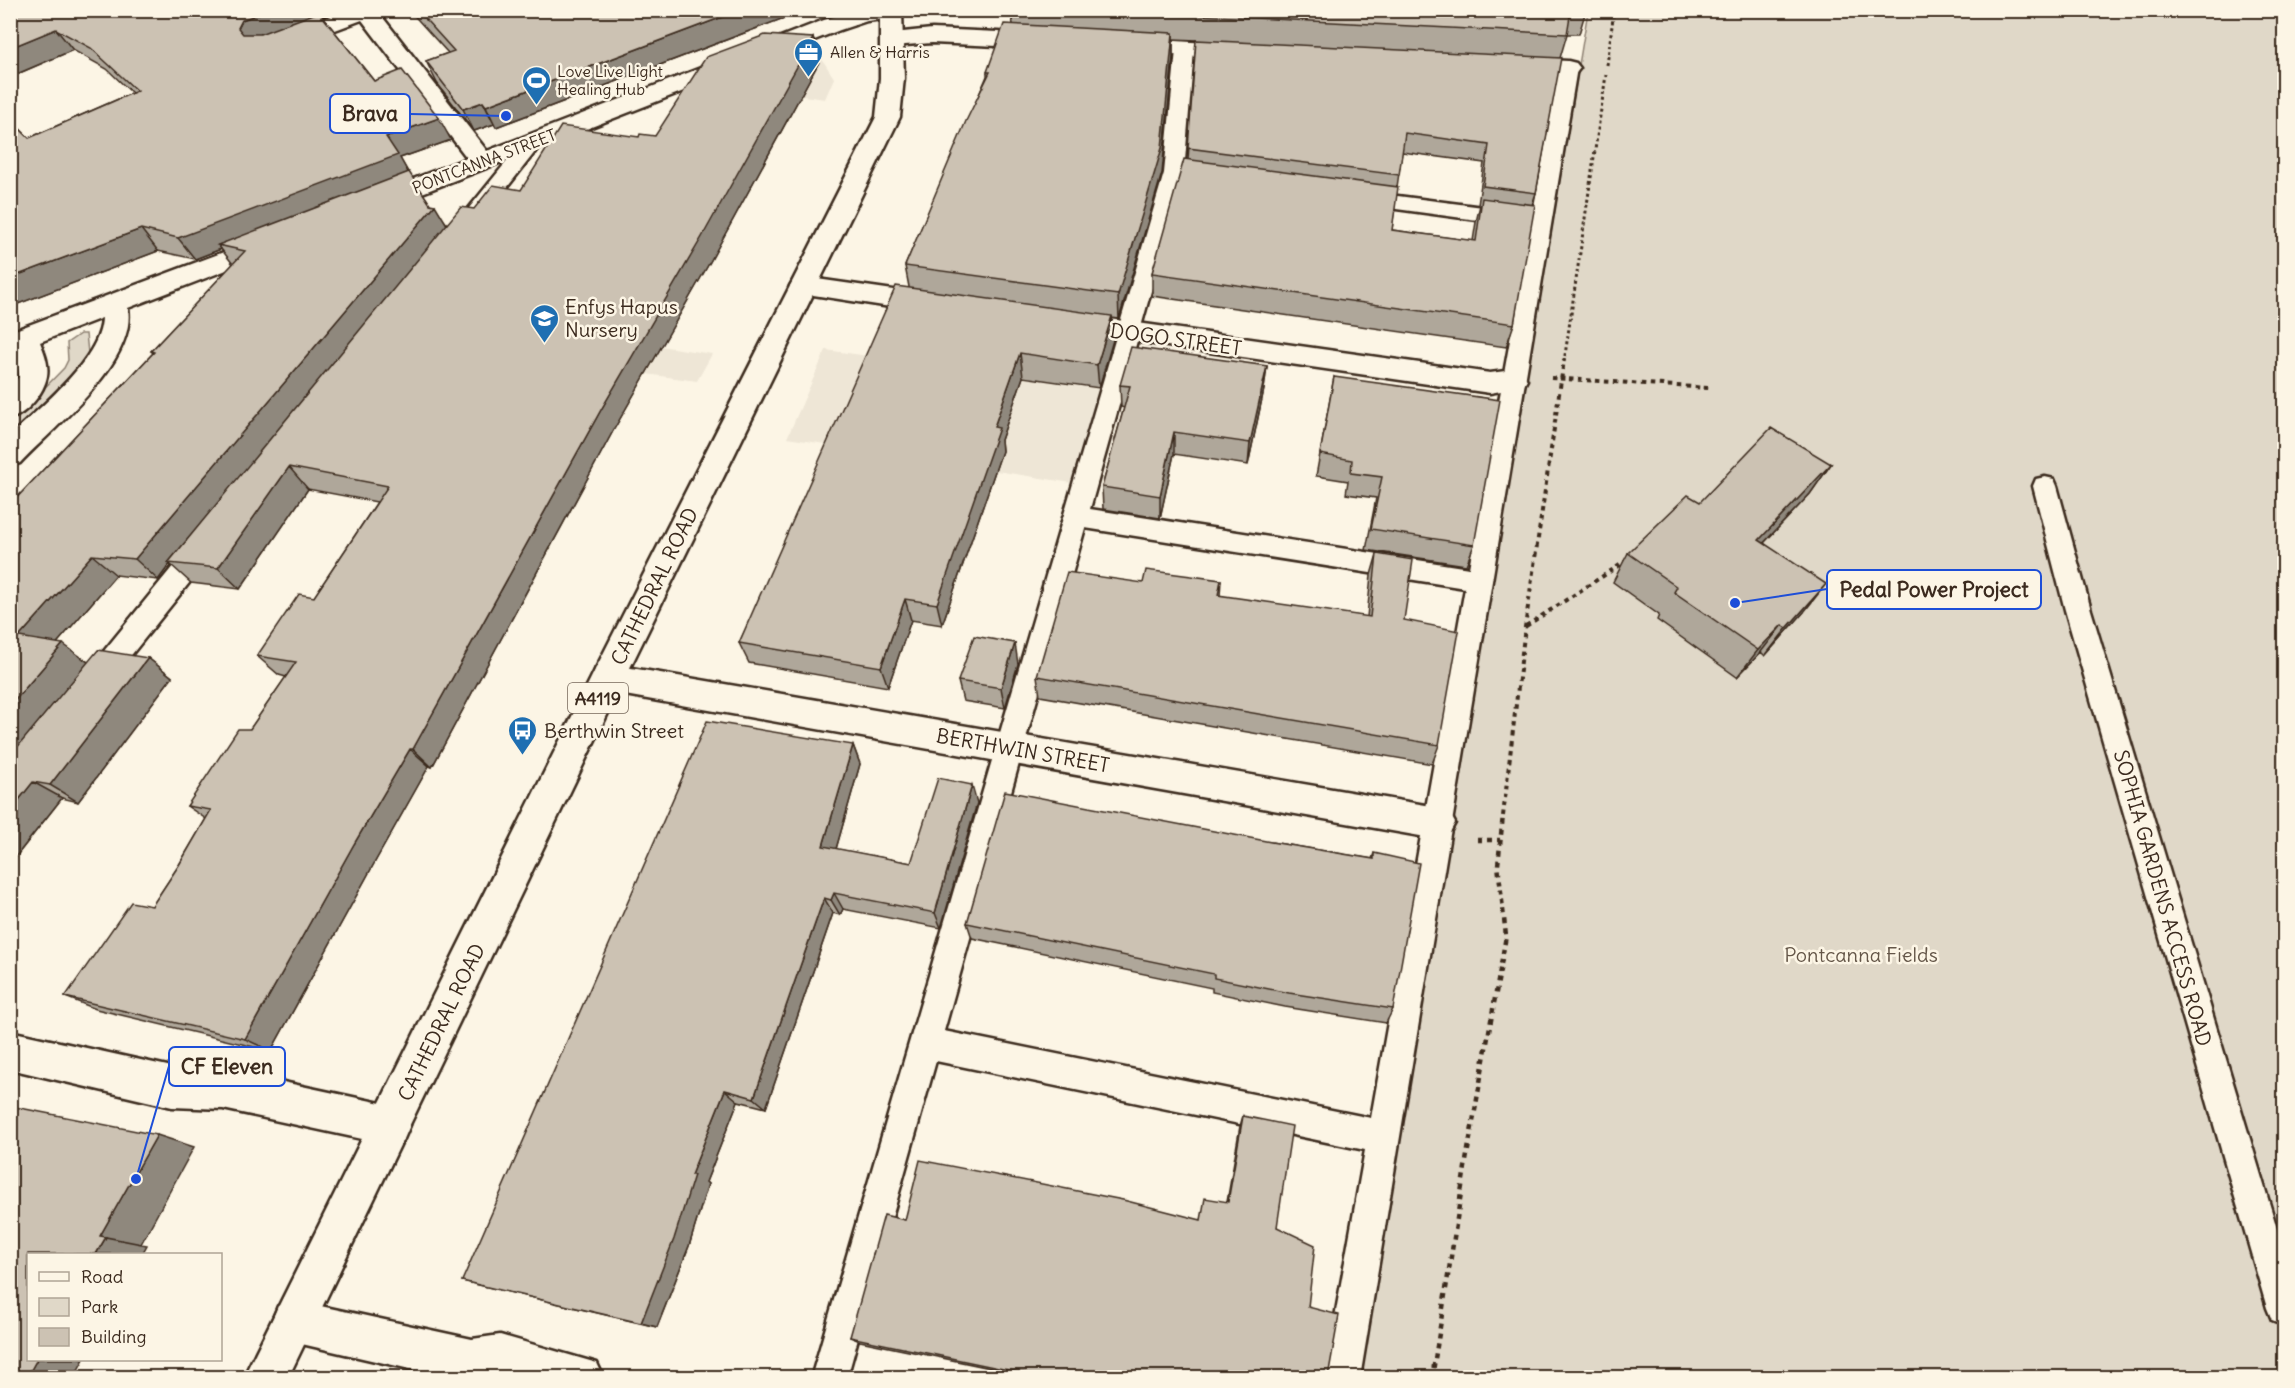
<svg xmlns="http://www.w3.org/2000/svg" width="2295" height="1388" font-family="Delius,sans-serif">
  <style>
    .built { fill: #eee6d6 }
    .green { fill: #e0d8c8; stroke: #8e8173; stroke-width: 1.5 }
    .lines { fill: none; stroke-linecap: round; stroke-linejoin: round }
    .service-casing { stroke: #3b2a1e; stroke-width: 5 }
    .minor-casing { stroke: #3b2a1e; stroke-width: 5 }
    .primary-casing { stroke: #3b2a1e; stroke-width: 5 }
    .path-far2 { stroke: #3b2a1e; stroke-width: 3; stroke-dasharray: 3 3; stroke-linecap: butt }
    .path-far1 { stroke: #3b2a1e; stroke-width: 4; stroke-dasharray: 4.5 4.5; stroke-linecap: butt }
    .path { stroke: #3b2a1e; stroke-width: 4.5; stroke-dasharray: 5 5; stroke-linecap: butt }
    .service { fill: #fcf5e5; fill-rule: evenodd }
    .minor { fill: #fcf5e5; fill-rule: evenodd }
    .primary { fill: #fcf5e5; fill-rule: evenodd }
    .wall { fill: #afa79a; stroke: #3b2a1e; stroke-width: 1.5; fill-rule: evenodd }
    .shaded-wall { fill: #8f887d; stroke: #3b2a1e; stroke-width: 1.5 }
    .building { fill: #ccc2b3; stroke: #3b2a1e; stroke-width: 1.5 }
    .labels { text-anchor: middle; dominant-baseline: central; stroke-width: 5; stroke-linejoin: round; paint-order: stroke }
    .far-poi-label { font-size: 16px; fill: #3b2a1e; stroke: #fcf5e5; text-anchor: start }
    .far-street-label { font-size: 16px; fill: #3b2a1e; stroke: #fcf5e5 }
    .shield { fill: #fcf5e5; stroke: #75675a; stroke-width: 1.5 }
    .shield-label { font-size: 18px; font-weight: bold; fill: #3b2a1e }
    .poi-label { font-size: 20px; fill: #3b2a1e; stroke: #fcf5e5; text-anchor: start }
    .street-label { font-size: 20px; fill: #3b2a1e; stroke: #fcf5e5 }
    .park-label { font-size: 20px; fill: #645648; stroke: #fcf5e5 }
    .leader { fill: none; stroke: #1d4ed8; stroke-width: 2 }
    .callout-dot { fill: #1d4ed8; stroke: #fcf5e5; stroke-width: 2 }
    .callout { fill: #fcf5e5; stroke: #1d4ed8; stroke-width: 2 }
    .callout-label { font-size: 21px; text-anchor: middle; font-weight: bold; fill: #3b2a1e }
  </style>
  <rect width="100%" height="100%" fill="#fcf5e5"/>
  <filter id="ink" filterUnits="userSpaceOnUse"><feTurbulence type="fractalNoise" baseFrequency=".0167" numOctaves="2"/><feDisplacementMap in="SourceGraphic" scale="12" xChannelSelector="R" yChannelSelector="G"/><feConvolveMatrix kernelMatrix="1 2 1 2 8 2 1 2 1" color-interpolation-filters="sRGB"/></filter>
  <g filter="url(#ink)">
    <path class="built" d="M813 55 820 56 834 78 825 99 735 86Z
      M412 308 712 354 697 381 646 374Z
      M826 350 1100 389 1072 483 787 438Z"/>
    <path class="green" d="M1588 11H2284V1377L1360 1378Z
      M80 334H86L88 353 80 370 11 442V422L64 368 68 360 67 343Z"/>
    <g class="lines">
      <defs>
        <path id="service" d="M1185 44 1194 50 1184 173 1090 509 1469 568 1559 68 1568 62 1577 68 1360 1378H1324L1365 1150 936 1061 847 1378H811L1164 173 1176 50ZM1085 528 1465 588 1371 1118 944 1031Z
          M532 137 539 139 542 143 539 147 483 218H469L466 213 469 208 525 139Z
          M1359 191 1514 211 1521 213 1524 218 1521 223 1514 225 1352 203 1349 198 1352 193Z
          M2045 477 2054 479 2057 486 2091 610 2284 1252V1325L2272 1320 2267 1308 2065 610 2033 486 2036 479Z
          M205 535 214 538 218 545 214 552 104 689 95 692 86 689 82 681 86 673 196 538Z"/>
        <path id="minor" d="M347 10H377L487 151 824 20 856 10 902 12 899 17 867 21 840 30 376 211 367 209 363 203 367 197 467 158 362 20 287 48 279 46 276 41 279 36Z
          M932 29 1043 34 1051 36 1054 41 1051 46 1043 48 932 43 892 46 884 44 881 39 884 34Z
          M1127 38 1240 45 1248 47 1251 52 1248 57 1240 59 1119 50 1116 45 1119 40Z
          M1514 58 1568 61 1576 63 1580 68 1576 73 1568 75 1506 70 1502 65 1506 60Z
          M272 234 281 237 285 243 281 249 128 308C137 362 55 426 20 463L10 466V436C39 408 101 359 102 318L40 342C44 352 49 364 47 376 44 393 27 414 10 419V391L19 376 16 351 10 353V332Z
          M803 277 935 296 944 298 948 305 944 312 935 314 794 292 790 286 794 280Z
          M1067 313 1490 373 1513 370 1523 373 1527 380 1523 387 1490 393 1057 330 1053 323 1057 316Z
          M608 664 1437 807 1449 812 1455 823 1449 834 1437 839 608 692 596 688 592 678 596 668Z
          M10 1031 172 1067 223 1069 390 1105 404 1111 410 1125 404 1139 390 1145 223 1109 172 1107 10 1069Z
          M293 1300 472 1339 500 1335 597 1363 604 1378H449L293 1342 278 1336 272 1321 278 1306Z"/>
        <path id="primary" d="M880 10H902L904 78 900 117 623 682 288 1378H243L596 668 876 117 880 78Z"/>
      </defs>
      <use href="#service" class="service-casing"/>
      <use href="#minor" class="minor-casing"/>
      <use href="#primary" class="primary-casing"/>
      <path class="path-far2" d="M1607 65 1614 10
        M1564 362 1606 75"/>
      <path class="path-far1" d="M1551 378 1709 388
        M1526 626 1626 561
        M1503 816 1525 627 1564 360"/>
      <path class="path" d="M1477 840H1500
        M1432 1378 1466 1161 1506 936 1498 865 1503 815"/>
      <use href="#service" class="service"/>
      <use href="#minor" class="minor"/>
      <use href="#primary" class="primary"/>
    </g>
    <path class="wall" d="M10 10H339L323 17 374 81 451 140 400 158 408 172 430 204 447 224 474 209 521 190 639 137 655 136 813 38 819 62 711 260 613 431 432 767 429 766 376 860 271 1051 96 1009 65 997 152 906 179 865 206 819 187 806 250 729 286 677 279 675 257 656 314 597 377 502 308 489 240 589 191 583 170 564 158 580 116 575 57 643 88 662 148 658 172 677 78 802 62 798 10 864V505L153 353 151 351 233 264 221 249 195 259 158 251 10 307V119L29 138 132 93 107 69 73 50 10 77Z
      M409 10H805L496 127 494 124 474 131 437 83 426 61 448 53Z
      M963 10H1586L1579 34H1567L1560 58 1536 193 1532 205 1514 324 1506 347 1152 296V273L1188 160 1196 40 1173 39V57L1162 173 1119 319 1112 318 1113 340 1099 388 1023 377 1001 440 1002 451 942 625 911 620 888 687 749 663 739 643 909 287 905 266 987 76V72L1013 25 1012 17 964 16ZM1402 152 1484 163 1478 205H1480L1476 222 1473 241 1392 230 1397 187Z
      M1267 366 1264 389 1248 465 1174 454 1160 518 1103 509 1102 487 1124 408 1121 407 1120 385Z
      M1334 377 1474 545 1466 565 1366 550 1376 498 1346 494 1348 481 1316 476Z
      M1831 464 1810 494 1764 543 1804 612 1765 656 1761 652 1737 677 1657 620 1659 615 1613 582 1628 553 1700 502Z
      M1377 554 1404 620 1439 745 1432 764 1040 696 1037 676 1143 583 1221 580 1220 596 1367 617 1371 575Z
      M1018 664 1005 708 963 701 958 681Z
      M853 745 860 764 836 849 911 863 977 803 941 928 843 909 840 915 833 913 766 1108 738 1101 706 1182 708 1184 689 1246 657 1327 462 1281Z
      M1271 842 1372 859 1374 853 1393 1009 1386 1023 1285 1007 1212 992V988L972 938 967 923Z
      M1243 1116 1277 1227 1308 1307 1328 1377H1034L860 1341 850 1337 905 1220H1200L1227 1202 1240 1126Z"/>
    <path class="shaded-wall" d="M268 10H339L256 42 252 50 238 28 242 20Z
      M741 10H805L496 127 486 106Z
      M56 29 73 50 10 77V48Z
      M1173 33V57L1162 173 1119 319 1118 295Z
      M813 38 819 62 711 260 613 431 432 767 413 749 602 408Z
      M483 102 494 124 474 131 463 109Z
      M439 118 451 140 400 158 410 176 218 245 221 249 195 259 178 238 386 137Z
      M435 205 449 228 168 563 170 564 158 580 135 559Z
      M141 229 158 251 10 307V278Z
      M1112 316 1113 340 1099 388 1097 365Z
      M1020 353 1023 377 1001 440 1002 451 942 625 937 604 994 427Z
      M1267 366 1264 389 1248 465 1250 443Z
      M1174 432V454L1160 518V496Z
      M1831 464 1810 494 1739 569 1759 540Z
      M289 467 308 489 240 589 218 568Z
      M92 555 116 575 46 656 19 637Z
      M1826 584 1804 612 1765 656 1787 628Z
      M905 599 911 620 888 687 881 667Z
      M1782 625 1761 652 1737 677 1758 650Z
      M1015 643 1018 664 1005 708 1001 688Z
      M63 644 89 663 10 758V706Z
      M148 658 172 677 78 802 50 785Z
      M853 745 860 764 832 863 823 846Z
      M410 749 429 766 376 860 271 1051 245 1039 354 844Z
      M33 782 62 798 10 864V811Z
      M972 785 977 803 941 928 935 913Z
      M834 893 843 909 840 915 831 900Z
      M824 898 833 913 766 1108 754 1098Z
      M725 1090 738 1101 706 1182 708 1184 689 1246 657 1327 641 1323 691 1175Z
      M157 1135 194 1147 141 1244 100 1236Z
      M106 1237 147 1245 142 1254H96Z
      M37 1359H84L74 1377H27Z"/>
    <path class="building" d="M10 10H268L242 20 238 28 243 34H260L319 12 374 81 402 70 439 118 386 137 398 155 178 238 141 229 10 278V119L29 138 137 91 91 48 56 29 10 48Z
      M417 10H741L486 106 483 102 463 109 426 61 454 51Z
      M1095 10H1571L1567 34Z
      M1004 24 1173 33 1162 148 1118 295 905 266 966 121 990 72H987Z
      M765 35 813 38 702 237 602 408 413 749H410L354 844 245 1039 65 997 131 902 152 906 179 865 211 810 187 806 238 729H250L296 662 257 656 299 594 314 597 388 486 289 467 218 568 168 563 461 207 474 209 493 185 521 190 561 126 639 137 640 134 655 136 706 57Z
      M1196 40 1561 58 1536 193 1483 186 1489 145 1405 133 1399 175 1188 148Z
      M1184 159 1398 187 1392 230 1476 241 1482 198 1535 205 1514 324 1152 273Z
      M409 172 430 204 435 205 135 559 92 555 19 637 63 644 10 706V505L154 352 151 351 245 251 218 245Z
      M896 286 1112 316 1097 365 1020 353 994 427 999 428 937 604 905 599 881 667 739 643Z
      M1131 347 1267 366 1250 443 1174 432 1160 496 1102 487 1130 386 1120 385Z
      M1334 377 1500 400 1474 545 1371 529 1382 477 1351 473 1352 460 1320 454Z
      M1771 428 1831 464 1759 540 1826 584 1787 628 1782 625 1758 650 1674 592 1677 587 1628 553 1688 495 1700 502Z
      M1377 554 1413 560 1404 620 1459 631 1439 745 1037 676 1067 572 1143 583 1146 570 1221 580 1218 595 1370 617Z
      M974 636 1015 643 1001 688 958 681Z
      M98 650 148 658 50 785 33 782 10 811V756Z
      M707 721 853 745 823 846 911 863 938 778 972 785 935 913 834 893 831 900 824 898 754 1098 725 1090 691 1175H694L674 1239 641 1323 462 1281Z
      M1005 791 1271 842 1374 859V853L1419 863 1393 1009 1289 993 1214 978V974L967 923Z
      M10 1106 157 1135 100 1236 106 1237 96 1254H28V1359H37L27 1377H10Z
      M1243 1116 1292 1126 1277 1227 1315 1245 1308 1307 1339 1315 1328 1377H1042L850 1337 884 1215 905 1220 920 1160 1123 1200 1201 1220 1205 1198 1228 1202Z"/>
  </g>
  <defs>
    <symbol id="office-pin" viewBox="-11 -11 22 30"><path d="M0 17L-7.5 6A9.5 9.5 0 1 1 7.5 6Z" fill="#1f6fb2" stroke="#fcf5e5"/><path d="M-6-3h4V-5.5h4V-3h4V5H-6ZM-1-4.5V-3h2v-1.5ZM-6 0V1H6V0Z" fill="#fff"/></symbol>
    <symbol id="stadium-pin" viewBox="-11 -11 22 30"><path d="M0 17L-7.5 6A9.5 9.5 0 1 1 7.5 6Z" fill="#1f6fb2" stroke="#fcf5e5"/><path d="M0-5a6.5 5 0 1 0 0 10a6.5 5 0 1 0 0-10ZM-3.5-1.8h7v3.6h-7Z" fill="#fff"/></symbol>
    <symbol id="school-pin" viewBox="-11 -11 22 30"><path d="M0 17L-7.5 6A9.5 9.5 0 1 1 7.5 6Z" fill="#1f6fb2" stroke="#fcf5e5"/><path d="M0-5L7-2L0 1L-7-2ZM-4 1L0 2.5L4 1V4Q0 6-4 4Z" fill="#fff"/></symbol>
    <symbol id="bus-pin" viewBox="-11 -11 22 30"><path d="M0 17L-7.5 6A9.5 9.5 0 1 1 7.5 6Z" fill="#1f6fb2" stroke="#fcf5e5"/><path d="M-5-6H5V4H4V6H2V4H-2V6H-4V4H-5ZM-3.5-4V0h7V-4ZM-3.5 1.2v1.5H-2V1.2ZM2 1.2v1.5H3.5V1.2Z" fill="#fff"/></symbol>
  </defs>
  <g fill-rule="evenodd">
    <use href="#office-pin" x="792" y="36" width="33" height="45"/>
    <use href="#stadium-pin" x="520" y="64" width="33" height="45"/>
    <use href="#school-pin" x="528" y="302" width="33" height="45"/>
    <use href="#bus-pin" x="506" y="714" width="33" height="45"/>
  </g>
  <g class="labels">
    <g class="far-poi-label">
      <text x="830" y="52">Allen &amp; Harris</text>
      <text x="557" y="71">Love Live Light<tspan x="557" dy="18">Healing Hub</tspan></text>
    </g>
    <g class="far-street-label">
      <text transform="translate(484 161) rotate(-21)">PONTCANNA STREET</text>
    </g>
    <rect class="shield" x="568" y="683" width="60" height="30" rx="4.5"/>
    <g class="shield-label">
      <text x="598" y="698">A4119</text>
    </g>
    <g class="poi-label">
      <text x="565" y="306">Enfys Hapus<tspan x="565" dy="23">Nursery</tspan></text>
      <text x="544" y="730">Berthwin Street</text>
    </g>
    <g class="street-label">
      <text transform="translate(1176 339) rotate(8)">DOGO STREET</text>
      <text transform="translate(654 586) rotate(-64)">CATHEDRAL ROAD</text>
      <text transform="translate(1023 750) rotate(10)">BERTHWIN STREET</text>
      <text transform="translate(2163 898) rotate(74)">SOPHIA GARDENS ACCESS ROAD</text>
      <text transform="translate(441 1022) rotate(-64)">CATHEDRAL ROAD</text>
    </g>
    <g class="park-label">
      <text x="1861" y="954">Pontcanna Fields</text>
    </g>
  </g>
  <path class="leader" d="M506 116L410 114M1735 603L1827 589M136 1179L169 1066"/>
  <g class="callout-dot">
    <circle cx="506" cy="116" r="6"/>
    <circle cx="1735" cy="603" r="6"/>
    <circle cx="136" cy="1179" r="6"/>
  </g>
  <g class="callout">
    <rect x="330" y="94" width="80" height="39" rx="6"/>
    <rect x="1827" y="570" width="214" height="39" rx="6"/>
    <rect x="169" y="1047" width="116" height="39" rx="6"/>
  </g>
  <g class="callout-label">
    <text x="370" y="121">Brava</text>
    <text x="1934" y="597">Pedal Power Project</text>
    <text x="227" y="1074">CF Eleven</text>
  </g>
  <rect width="2295" height="1388" fill="none" stroke="#fcf5e5" stroke-width="36"/>
  <rect x="18" y="18" width="2259" height="1352" fill="none" stroke="#3b2a1e" stroke-width="2" filter="url(#ink)"/>
  <rect x="27" y="1253" width="195" height="108" fill="#fcf5e5" stroke="#afa495" stroke-width="1.5"/>
  <rect x="39" y="1272" width="30" height="9" fill="#fcf5e5" stroke="#afa495" stroke-width="1.5"/>
  <text x="81" y="1283" font-size="18" fill="#3b2a1e">Road</text>
  <rect x="39" y="1298" width="30" height="18" fill="#e0d8c8" stroke="#afa495" stroke-width="1.5"/>
  <text x="81" y="1313" font-size="18" fill="#3b2a1e">Park</text>
  <rect x="39" y="1328" width="30" height="18" fill="#ccc2b3" stroke="#afa495" stroke-width="1.5"/>
  <text x="81" y="1343" font-size="18" fill="#3b2a1e">Building</text>
</svg>
